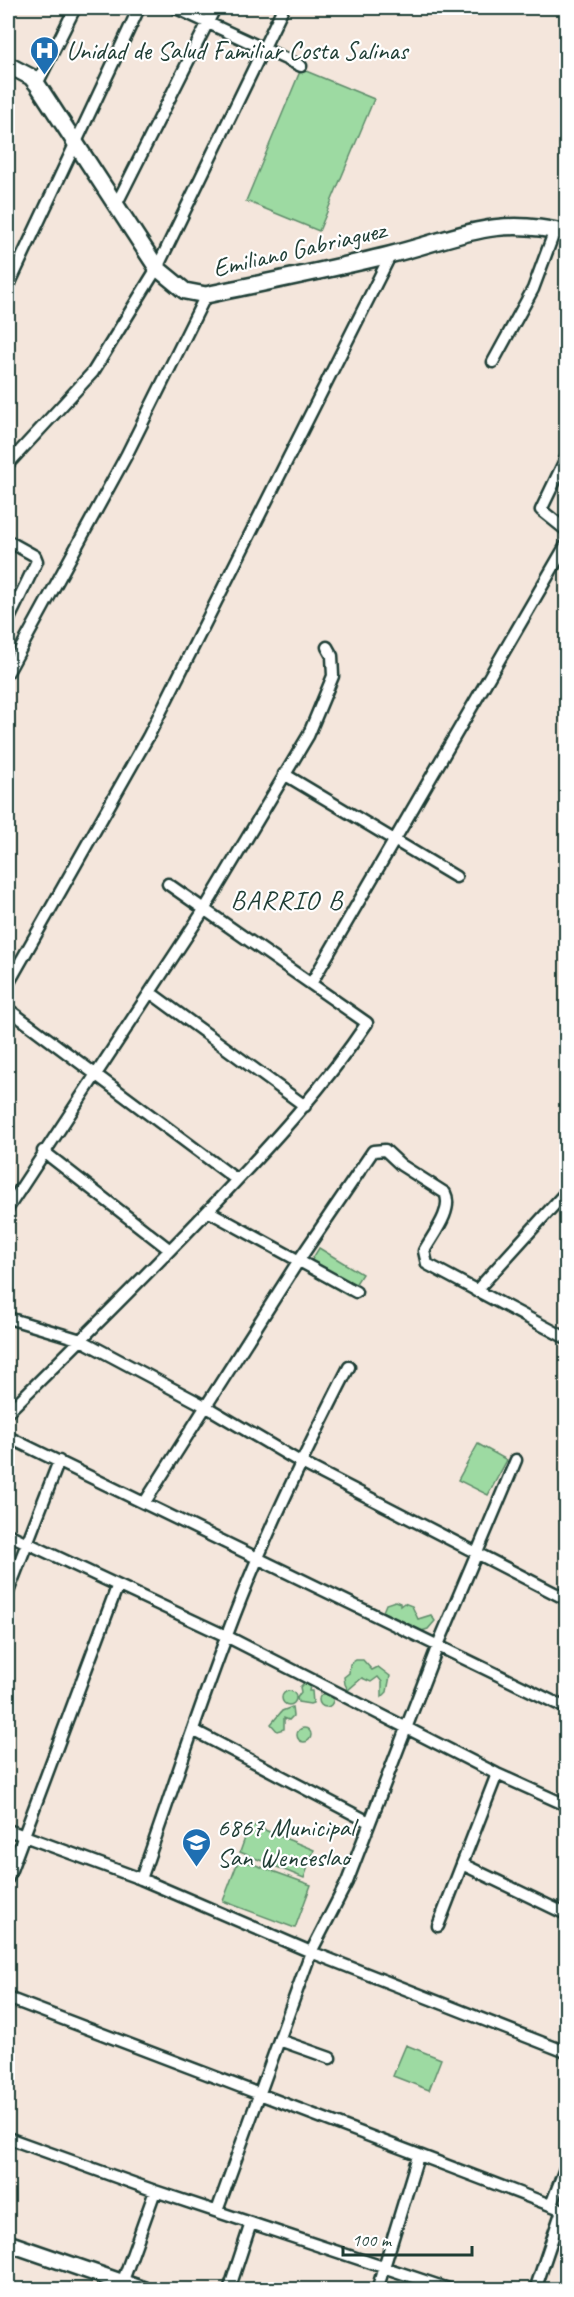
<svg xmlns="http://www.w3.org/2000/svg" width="574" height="2297" font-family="Caveat,sans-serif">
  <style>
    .green { fill: #9ddaa2; stroke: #5e8c6b; stroke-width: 1.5 }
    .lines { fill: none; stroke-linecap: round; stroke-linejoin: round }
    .minor-casing { stroke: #1f3d34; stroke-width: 15 }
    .secondary-casing { stroke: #1f3d34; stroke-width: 20 }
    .minor { stroke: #fff; stroke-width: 10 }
    .secondary { stroke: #fff; stroke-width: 15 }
    .labels { text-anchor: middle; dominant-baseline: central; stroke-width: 4.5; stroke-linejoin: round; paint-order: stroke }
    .poi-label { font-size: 26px; fill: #1f3d34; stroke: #fff; text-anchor: start }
    .street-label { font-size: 26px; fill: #1f3d34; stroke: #fff }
    .neighbourhood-label { font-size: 27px; letter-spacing: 1.5px; fill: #1f3d34; stroke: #fff }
  </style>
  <rect width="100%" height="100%" fill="#f4e6dc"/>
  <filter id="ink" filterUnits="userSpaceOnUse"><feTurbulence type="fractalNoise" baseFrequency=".0167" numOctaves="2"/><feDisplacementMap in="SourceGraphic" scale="12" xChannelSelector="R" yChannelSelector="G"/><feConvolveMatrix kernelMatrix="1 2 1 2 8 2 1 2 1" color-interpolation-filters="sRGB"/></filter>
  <g filter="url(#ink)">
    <path class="green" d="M301 69 374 99 319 231 246 201Z
      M319 1248 362 1274 348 1296 305 1271Z
      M478 1444 507 1460 488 1495 458 1480Z
      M395 1601 400 1603V1606L404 1603 412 1606 418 1619 431 1615 435 1621 428 1629 418 1632 403 1621 382 1614 386 1604Z
      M356 1660H363L372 1670 378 1667 390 1676 387 1692 382 1697V1682L378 1677 371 1682 362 1678 348 1690 345 1684 344 1677 349 1673 350 1664Z
      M305 1682 310 1686 309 1691H312L313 1703 310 1704 298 1702 297 1698 301 1692 300 1687Z
      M282 1698a7 7 0 1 1 14 0a7 7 0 1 1-14 0Z
      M319 1700a7 7 0 1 1 14 0a7 7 0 1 1-14 0Z
      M292 1707 293 1716 289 1720 284 1718V1729L277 1731 271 1724 282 1711Z
      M297 1735a7 7 0 1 1 14 0a7 7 0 1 1-14 0Z
      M250 1824 314 1850 304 1878 240 1852Z
      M239 1859 311 1885 295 1928 223 1901Z
      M406 2045 441 2059 429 2090 393 2076Z"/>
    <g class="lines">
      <defs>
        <path id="minor" d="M176 8 301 66
          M37 84 75 8
          M116 205 215 8
          M8 287 139 8
          M493 362 533 289 555 230
          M566 458 541 510 566 530
          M8 464 93 372 157 268 283 8
          M8 541 35 556 37 561 8 621
          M8 672 126 456 206 295
          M284 774 456 877
          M312 982 566 545
          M8 984 148 737 391 254
          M151 993 305 1106
          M8 1009 237 1180
          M43 1151 170 1250
          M8 1208 204 910 308 736 333 676 332 656 327 647
          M208 1211 356 1292
          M476 1291 566 1192
          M8 1318 81 1340 205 1406 300 1462 566 1599
          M8 1412C79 1342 151 1271 220 1198 273 1142 324 1087 367 1023L168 884
          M8 1437 566 1708
          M145 1502 299 1260 373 1151 385 1150 401 1165 445 1193C454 1210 432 1236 424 1251L427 1264 566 1338
          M8 1534 226 1636 497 1774 566 1805
          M8 1592 59 1461
          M193 1730 369 1822
          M8 1830 141 1879 311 1952 566 2052
          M462 1864 566 1914
          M8 1878 117 1587
          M141 1879C170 1798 196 1716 227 1635 261 1543 304 1455 349 1367
          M438 1926 497 1774
          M8 1998 566 2211
          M279 2040 330 2058
          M8 2138 155 2191 452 2290
          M551 2205 566 2166
          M217 2211 311 1952 347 1882 438 1645 516 1460
          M120 2289 155 2191
          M229 2290 251 2223
          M377 2290 418 2156
          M535 2290 562 2210"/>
        <path id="secondary" d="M8 65 31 77 37 84 157 268 185 291 206 295C267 282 328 270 389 255 458 238 493 215 566 233
          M8 2243 144 2290"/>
      </defs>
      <use href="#minor" class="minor-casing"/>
      <use href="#secondary" class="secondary-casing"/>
      <use href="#minor" class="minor"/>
      <use href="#secondary" class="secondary"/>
    </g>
  </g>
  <defs>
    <symbol id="hospital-pin" viewBox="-11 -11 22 30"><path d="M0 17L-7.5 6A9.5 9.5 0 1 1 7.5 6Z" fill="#1f6fb2" stroke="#fff"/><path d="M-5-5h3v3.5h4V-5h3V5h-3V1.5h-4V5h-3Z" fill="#fff"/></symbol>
    <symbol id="school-pin" viewBox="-11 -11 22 30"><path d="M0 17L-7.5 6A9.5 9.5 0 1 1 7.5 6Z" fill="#1f6fb2" stroke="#fff"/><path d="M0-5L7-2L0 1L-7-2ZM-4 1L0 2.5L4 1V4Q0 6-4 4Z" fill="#fff"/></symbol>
  </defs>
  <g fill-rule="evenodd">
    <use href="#hospital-pin" x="28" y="34" width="33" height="45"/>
    <use href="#school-pin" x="180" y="1826" width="33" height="45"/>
  </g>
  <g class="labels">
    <g class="poi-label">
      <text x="66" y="50">Unidad de Salud Familiar Costa Salinas</text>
      <text x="217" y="1827">6867 Municipal<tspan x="217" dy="30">San Wenceslao</tspan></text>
    </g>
    <g class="street-label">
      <text transform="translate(299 249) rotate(-13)">Emiliano Gabriaguez</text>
    </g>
    <g class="neighbourhood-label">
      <text x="287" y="900">BARRIO B</text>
    </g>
  </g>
  <rect width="574" height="2297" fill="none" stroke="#fff" stroke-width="30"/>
  <rect x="15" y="15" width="544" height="2267" fill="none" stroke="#1f3d34" stroke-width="2" filter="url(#ink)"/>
  <path d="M343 2246v9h129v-9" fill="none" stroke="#1f3d34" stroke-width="3"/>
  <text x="352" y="2246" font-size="18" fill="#1f3d34" stroke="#ffffff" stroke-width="4.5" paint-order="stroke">100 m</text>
</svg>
